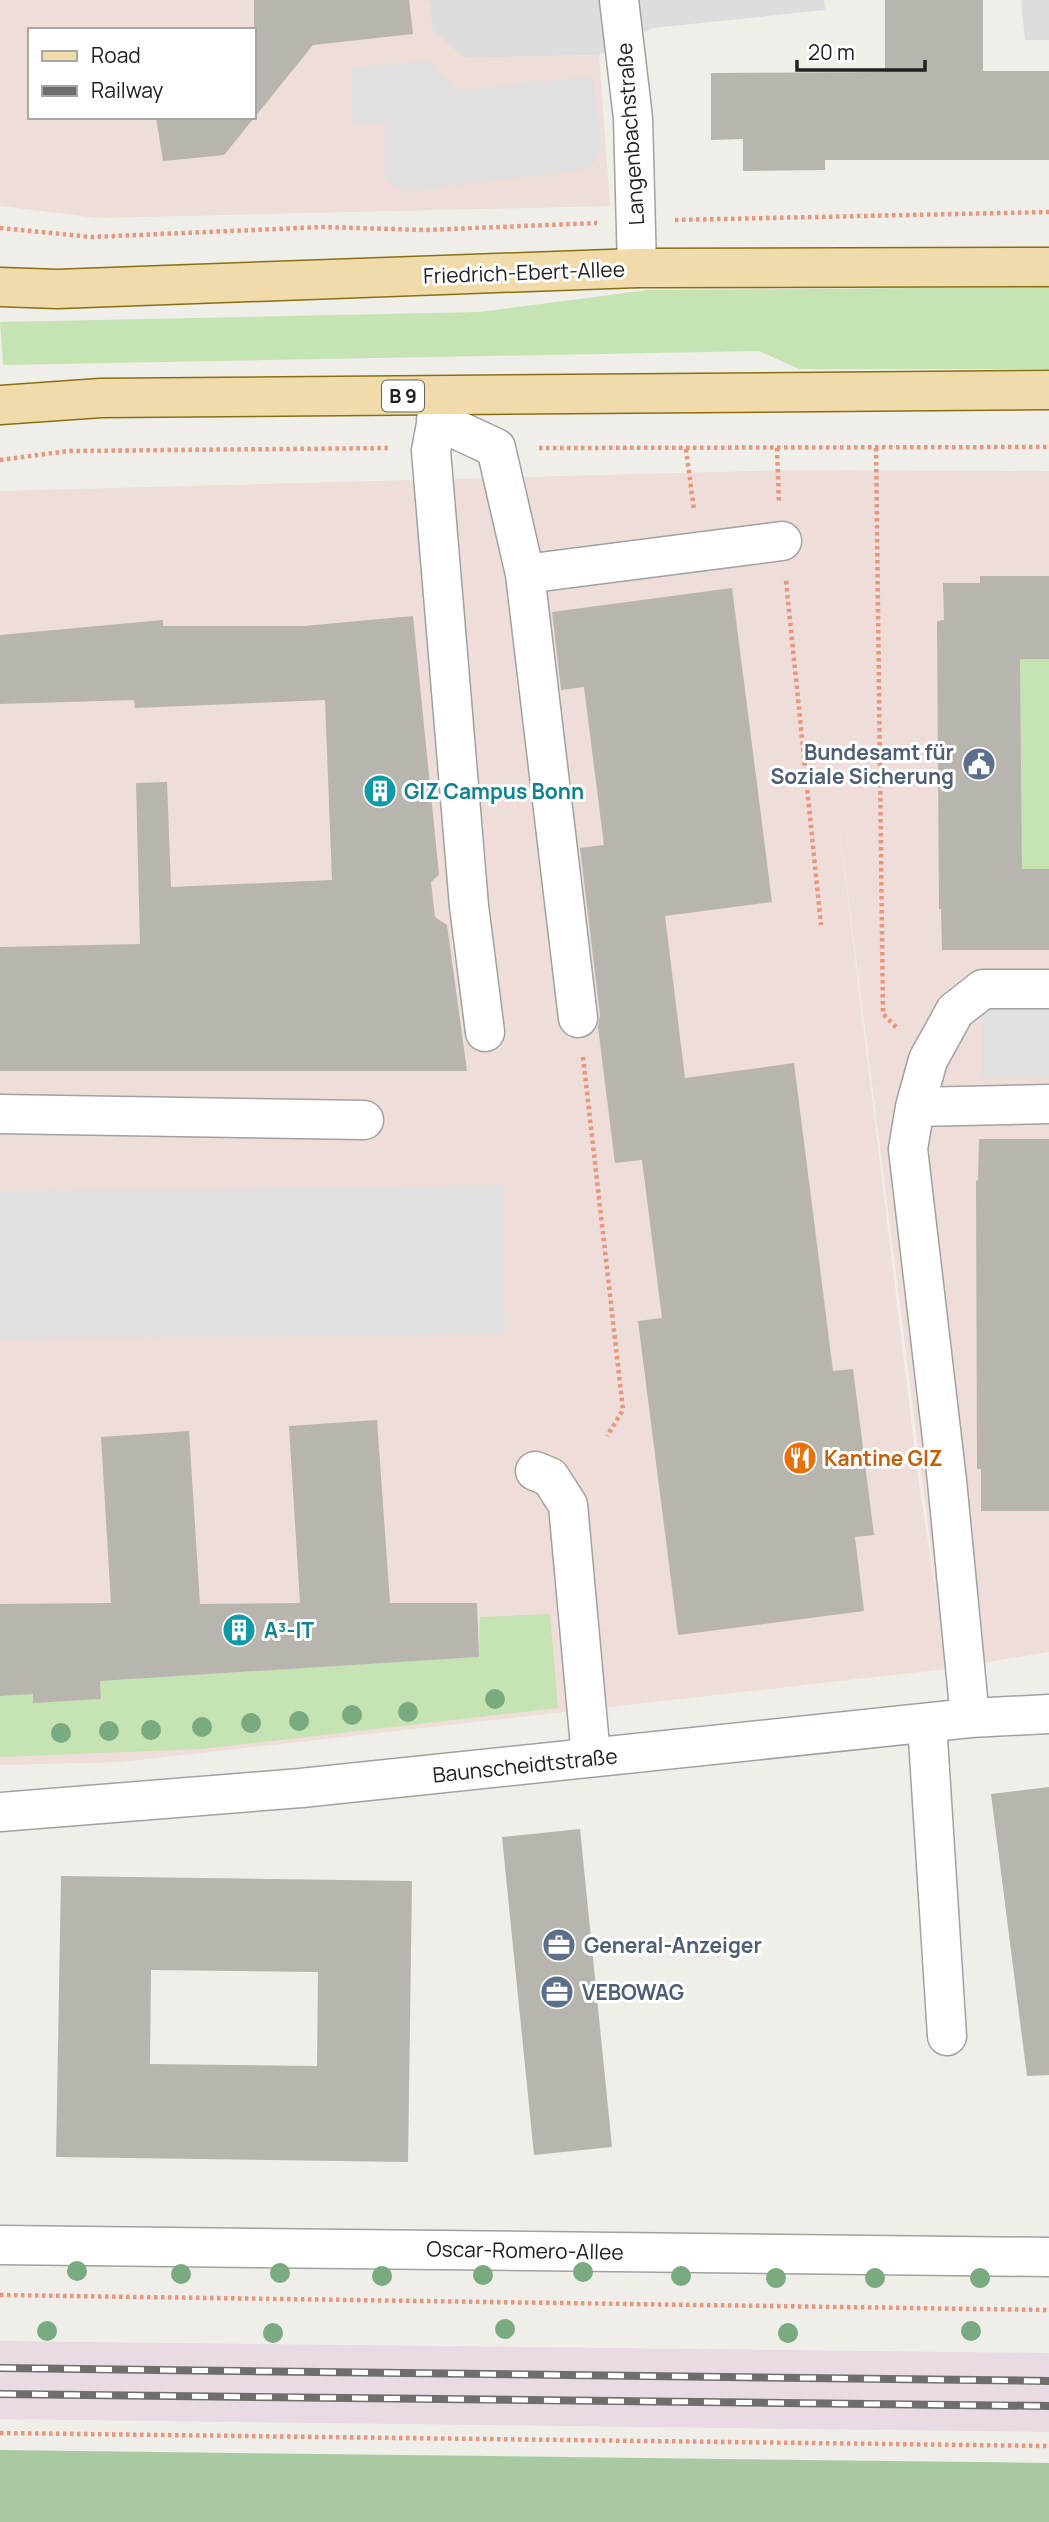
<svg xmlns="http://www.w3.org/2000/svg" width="1049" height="2522" font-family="Manrope,sans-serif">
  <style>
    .residential { fill: #dedddd }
    .commercial { fill: #eeddd9; fill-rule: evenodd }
    .industrial { fill: #e8dbe4 }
    .grass { fill: #c6e3b4 }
    .forest { fill: #a9c9a2 }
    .parking { fill: #e0e0e0 }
    .building { fill: #b8b4ae; fill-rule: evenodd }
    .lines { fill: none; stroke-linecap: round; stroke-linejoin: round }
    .minor-casing { stroke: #a1a1a1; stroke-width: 41 }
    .major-casing { stroke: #896f13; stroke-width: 41 }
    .path { stroke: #e9967f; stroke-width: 4.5; stroke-dasharray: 3.5 3.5; stroke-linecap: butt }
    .minor { stroke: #fff; stroke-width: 38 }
    .major { stroke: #f1dbab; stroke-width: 38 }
    .rail-casing { stroke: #6e6e6e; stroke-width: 8 }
    .rail { stroke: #fff; stroke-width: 5; stroke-dasharray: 16; stroke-linecap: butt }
    .tree { fill: #7aaa80 }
    .labels { text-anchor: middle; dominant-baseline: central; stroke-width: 6; stroke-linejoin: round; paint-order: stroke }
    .shield { fill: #fff; stroke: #636363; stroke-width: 2 }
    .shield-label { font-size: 19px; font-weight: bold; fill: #202020 }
    .street-label { font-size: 21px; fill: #202020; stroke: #fff }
    .service-label { font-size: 21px; font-weight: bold; fill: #4e5e75; stroke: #fff; text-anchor: start }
    .culture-label { font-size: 21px; font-weight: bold; fill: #0d838f; stroke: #fff; text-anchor: start }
    .food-label { font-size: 21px; font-weight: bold; fill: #c56008; stroke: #fff; text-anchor: start }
  </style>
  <rect width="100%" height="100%" fill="#efeee8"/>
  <path class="residential" d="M429 0H824L825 10 653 28 599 55 464 58 432 30Z
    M1021 0H1049V40H1025Z"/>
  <path class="commercial" d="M0 0H429L432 30 464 58 599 55 610 206 98 218 0 206ZM30 30H254V117H30Z
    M795 470 1049 471V1652L946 1669 120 1762 0 1765V491ZM832 767V768L939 1613 918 1477Z"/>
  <path class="industrial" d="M0 2341 1049 2353V2432L0 2419Z"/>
  <path class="grass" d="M1049 287V369H799L759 351 3 365 0 322 479 312 648 290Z
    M1020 659H1049V869H1022Z
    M550 1614 558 1708 201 1749 0 1757V1696L17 1695 32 1679 33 1703 101 1699 100 1676 116 1680 479 1657 480 1617Z"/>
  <path class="forest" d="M0 2450 1049 2463V2522H0Z"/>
  <path class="parking" d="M428 60 458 91 593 76 601 149 593 163 581 170 404 191 386 180 385 123 353 125 351 69Z
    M982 1005H1049V1078H982Z
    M503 1186 505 1334 0 1339V1191Z"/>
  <path class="building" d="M254 0H409L413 34 313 45 224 155 163 161 156 117H254Z
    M885 0H983V71H1049V160H825V170L743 171V139L711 140V73L885 72Z
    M980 576H1049V659H1020L1022 869H1049V950H942L941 909H939L937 621 944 620 943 583H980Z
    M732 588 772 902 665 916 685 1078 794 1063 833 1371 853 1369 874 1535 855 1537 864 1611 678 1635 638 1321 662 1318 642 1160 615 1163 598 1027 600 1015 580 848 604 845 584 687 561 690 552 612Z
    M413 616 439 875 431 882 435 917 447 925 467 1071H0V947L140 944 136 783 167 782 171 887 332 880 325 700 135 708 134 700 0 704V635L163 620V626H304Z
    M979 1139H1049V1511H981V1469H977L976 1181 978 1180Z
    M377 1420 390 1603H477L479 1657 100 1681 101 1699 33 1703V1694L0 1696V1604L111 1603 101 1437 189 1431 200 1604 300 1603 289 1426Z
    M1049 1787V2075L1027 2076 991 1794Z
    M580 1829 612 2147 534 2155 502 1837Z
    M61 1876 412 1881 408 2162 56 2157ZM151 1970 318 1972 317 2066 150 2064Z"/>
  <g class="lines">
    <defs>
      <path id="minor" d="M619 0 633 118 637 268
        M441 397 431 451 469 906 485 1032
        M436 420 496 448 525 574 578 1018
        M525 574 782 541
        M915 1107 1049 1104
        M0 1114 364 1120
        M535 1471 550 1477 568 1505 591 1757
        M970 1718 947 1481 908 1149 915 1107 928 1060 955 1011 983 989H1049
        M927 1723 947 2036
        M0 1812 301 1788 970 1718 1049 1714
        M0 2245 1049 2257"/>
      <path id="major" d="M0 287 57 289 637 268 1049 267
        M0 405 101 398 1049 390"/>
    </defs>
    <use href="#minor" class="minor-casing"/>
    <use href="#major" class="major-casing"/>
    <path class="path" d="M675 220 1049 212
      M0 228 92 237 322 227 426 230 597 223
      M539 448 1049 447
      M777 448 779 503
      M876 448 883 1014 898 1029
      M686 449 694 510
      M0 460 68 451 390 448
      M786 581 821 925
      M583 1057 623 1410 607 1436
      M0 2295 1049 2310
      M0 2433 1049 2446"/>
    <use href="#minor" class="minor"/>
    <use href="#major" class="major"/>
    <defs>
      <path id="rail" d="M0 2368 1049 2381
        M0 2394 1049 2406"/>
    </defs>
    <use href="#rail" class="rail-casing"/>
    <use href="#rail" class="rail"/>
  </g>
  <g class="tree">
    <circle cx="495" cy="1699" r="10"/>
    <circle cx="408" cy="1712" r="10"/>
    <circle cx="352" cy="1715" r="10"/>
    <circle cx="299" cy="1721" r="10"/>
    <circle cx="251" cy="1723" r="10"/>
    <circle cx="202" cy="1727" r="10"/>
    <circle cx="151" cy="1730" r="10"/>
    <circle cx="109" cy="1731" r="10"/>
    <circle cx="61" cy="1733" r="10"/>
    <circle cx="77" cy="2271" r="10"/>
    <circle cx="583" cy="2272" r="10"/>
    <circle cx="280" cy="2273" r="10"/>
    <circle cx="181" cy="2274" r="10"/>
    <circle cx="483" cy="2275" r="10"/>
    <circle cx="382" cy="2276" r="10"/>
    <circle cx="681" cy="2276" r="10"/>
    <circle cx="776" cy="2278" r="10"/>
    <circle cx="875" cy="2278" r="10"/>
    <circle cx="980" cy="2278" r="10"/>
    <circle cx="505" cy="2329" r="10"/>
    <circle cx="47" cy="2331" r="10"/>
    <circle cx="971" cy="2331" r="10"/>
    <circle cx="273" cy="2333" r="10"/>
    <circle cx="788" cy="2333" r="10"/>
  </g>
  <defs>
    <symbol id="civic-disc" viewBox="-11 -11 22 22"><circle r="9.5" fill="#5c6f8a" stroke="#fff"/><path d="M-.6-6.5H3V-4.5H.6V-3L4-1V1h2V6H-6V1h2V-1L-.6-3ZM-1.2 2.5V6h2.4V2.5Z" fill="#fff"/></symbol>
    <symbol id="building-disc" viewBox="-11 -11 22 22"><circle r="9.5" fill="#0f9aa8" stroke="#fff"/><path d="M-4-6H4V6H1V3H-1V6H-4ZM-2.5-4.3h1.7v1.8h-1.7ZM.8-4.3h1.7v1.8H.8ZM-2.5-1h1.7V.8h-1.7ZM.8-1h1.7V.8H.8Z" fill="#fff"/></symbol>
    <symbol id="restaurant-disc" viewBox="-11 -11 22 22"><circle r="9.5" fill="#e8710a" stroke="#fff"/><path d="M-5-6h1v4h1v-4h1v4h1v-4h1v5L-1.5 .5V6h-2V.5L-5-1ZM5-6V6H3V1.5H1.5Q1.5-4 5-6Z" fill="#fff"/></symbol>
    <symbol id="office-disc" viewBox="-11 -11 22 22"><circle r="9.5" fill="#5c6f8a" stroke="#fff"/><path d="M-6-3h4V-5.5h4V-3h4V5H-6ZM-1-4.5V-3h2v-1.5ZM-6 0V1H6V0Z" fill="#fff"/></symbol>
  </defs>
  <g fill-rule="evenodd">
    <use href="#civic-disc" x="960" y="745" width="38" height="38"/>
    <use href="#building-disc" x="361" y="772" width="38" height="38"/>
    <use href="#restaurant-disc" x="781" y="1439" width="38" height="38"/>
    <use href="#building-disc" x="220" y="1611" width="38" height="38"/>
    <use href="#office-disc" x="540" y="1926" width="38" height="38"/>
    <use href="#office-disc" x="538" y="1973" width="38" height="38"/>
  </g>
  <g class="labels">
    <rect class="shield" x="382" y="380.5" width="42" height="31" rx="5"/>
    <g class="shield-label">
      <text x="403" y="396">B 9</text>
    </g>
    <g class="street-label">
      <text transform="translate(630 134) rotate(-94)">Langenbachstraße</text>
      <text transform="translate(524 272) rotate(-2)">Friedrich-Ebert-Allee</text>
      <text transform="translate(525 1765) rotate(-6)">Baunscheidtstraße</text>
      <text transform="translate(525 2250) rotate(1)">Oscar-Romero-Allee</text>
    </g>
    <g class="service-label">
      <text x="954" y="752" text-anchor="end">Bundesamt für<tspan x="954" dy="24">Soziale Sicherung</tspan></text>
      <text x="584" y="1945">General-Anzeiger</text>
      <text x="582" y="1992">VEBOWAG</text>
    </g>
    <g class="culture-label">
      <text x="404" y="791">GIZ Campus Bonn</text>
      <text x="264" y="1630">A³-IT</text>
    </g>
    <g class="food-label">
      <text x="824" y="1458">Kantine GIZ</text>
    </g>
  </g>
  <rect x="28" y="28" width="228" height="91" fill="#ffffff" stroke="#a6a6a6" stroke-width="2"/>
  <rect x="42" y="51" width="35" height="10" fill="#f1dbab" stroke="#a6a6a6" stroke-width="2"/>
  <text x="91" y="63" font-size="21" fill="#202020">Road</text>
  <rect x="42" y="86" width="35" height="10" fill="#6e6e6e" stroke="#a6a6a6" stroke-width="2"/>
  <text x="91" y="98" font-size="21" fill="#202020">Railway</text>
  <path d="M797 60v10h128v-10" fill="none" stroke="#202020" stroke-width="3.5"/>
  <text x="808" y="60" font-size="21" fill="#202020" stroke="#ffffff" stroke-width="5" paint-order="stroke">20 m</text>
</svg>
